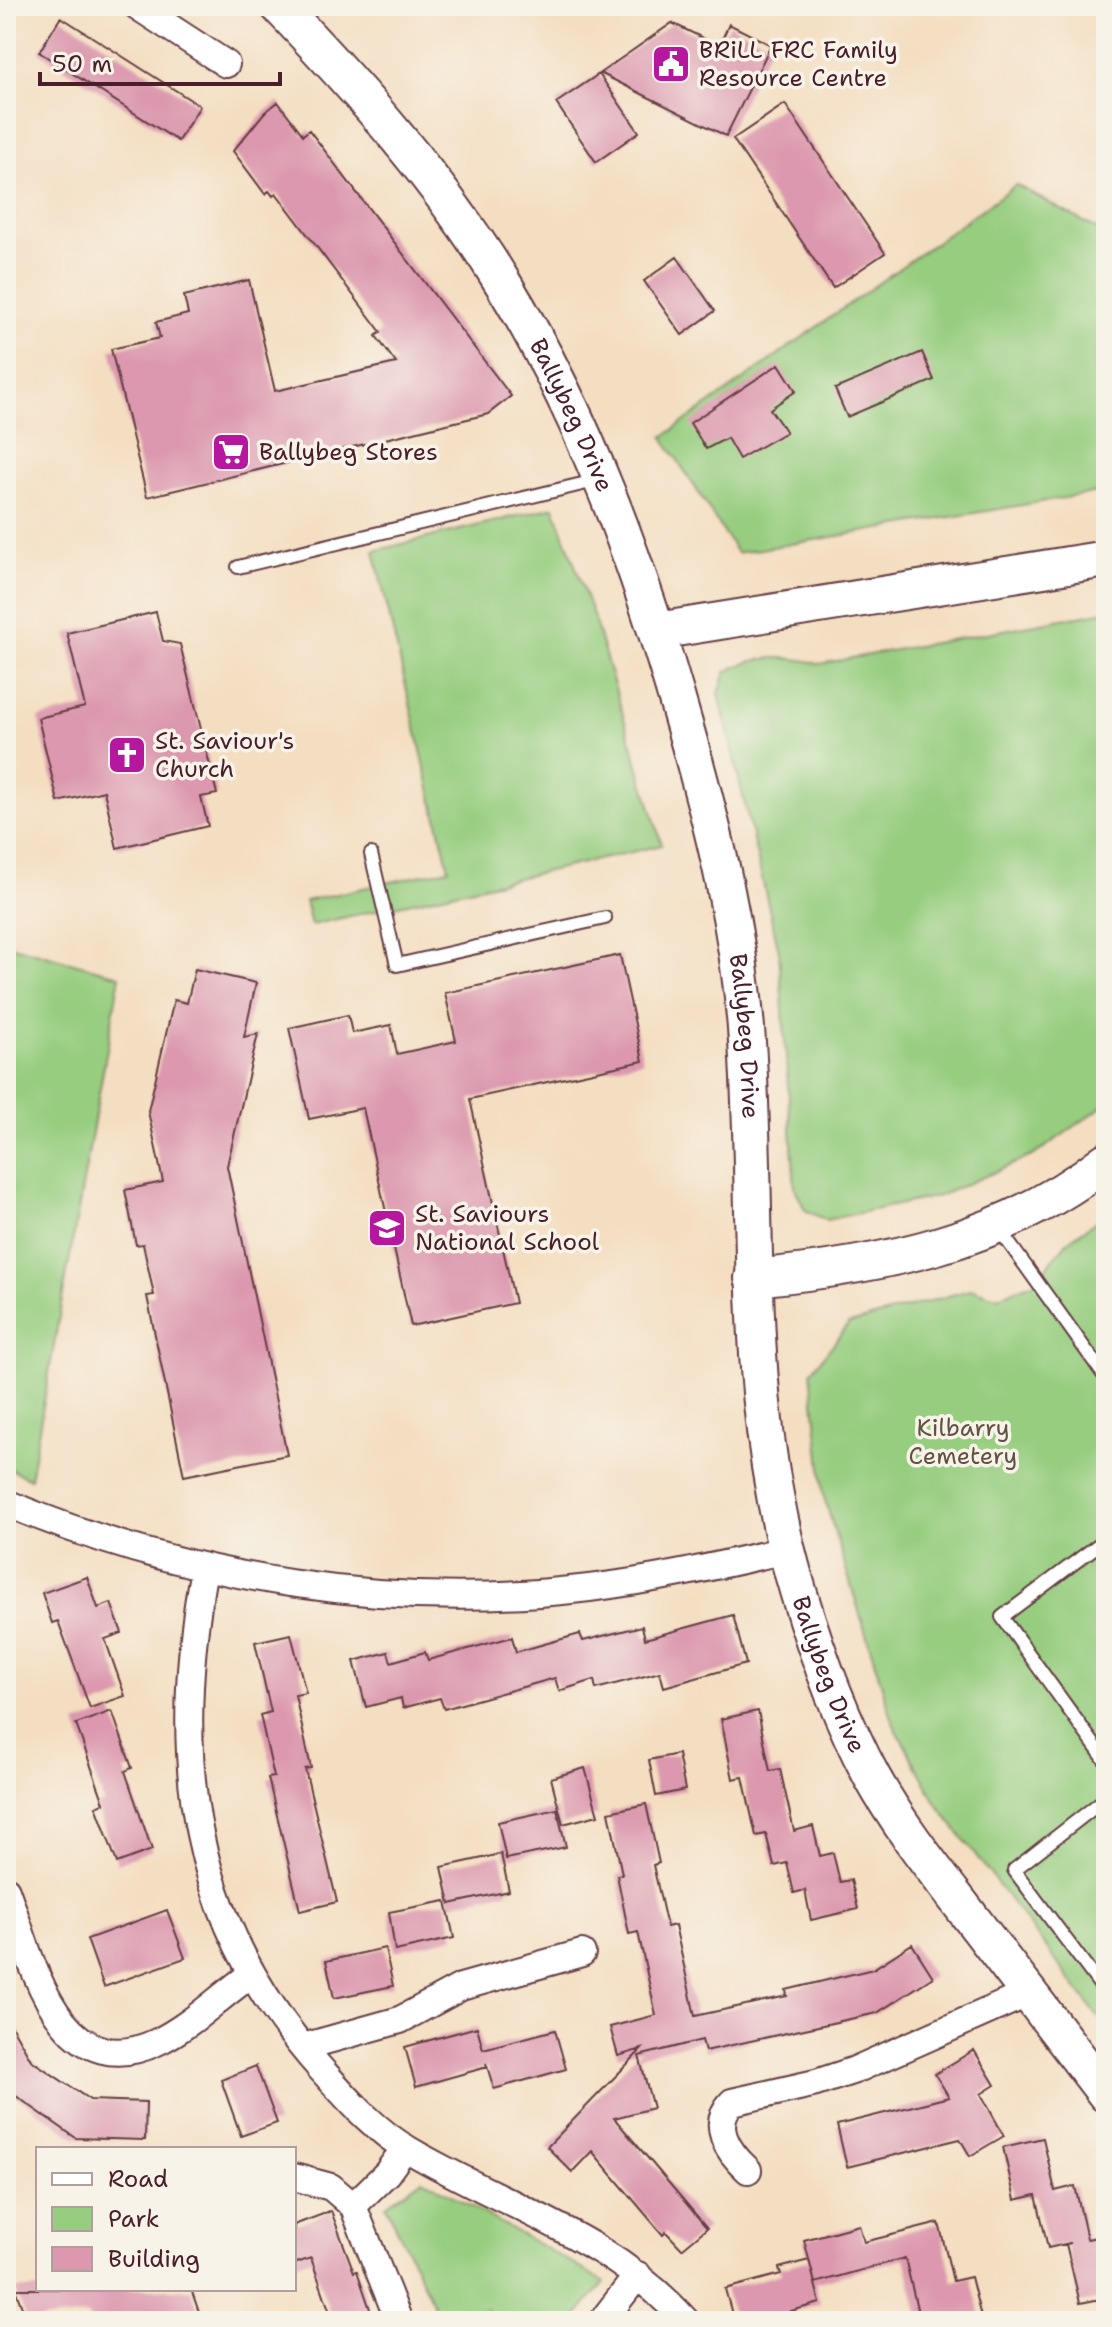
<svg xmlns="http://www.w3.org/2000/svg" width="1112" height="2327" font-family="'Shantell Sans',sans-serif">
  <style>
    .green { fill: #96cd7f; stroke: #707655; stroke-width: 2 }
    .building { fill: #dc98ae }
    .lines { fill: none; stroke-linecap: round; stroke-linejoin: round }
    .lane-casing { stroke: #643c42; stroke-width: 16 }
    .street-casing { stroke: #643c42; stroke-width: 30 }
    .secondary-casing { stroke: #643c42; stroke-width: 40 }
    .lane { stroke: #fff; stroke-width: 12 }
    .street { stroke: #fff; stroke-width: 26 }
    .secondary { stroke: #fff; stroke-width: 36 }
    .labels { text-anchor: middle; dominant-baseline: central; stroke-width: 7; stroke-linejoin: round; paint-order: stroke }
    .poi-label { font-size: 24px; fill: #4a1f2b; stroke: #f7f3e8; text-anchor: start }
    .street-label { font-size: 24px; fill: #4a1f2b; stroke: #f7f3e8 }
    .park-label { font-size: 24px; fill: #615344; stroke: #f7f3e8 }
  </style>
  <rect width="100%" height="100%" fill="#f7f3e8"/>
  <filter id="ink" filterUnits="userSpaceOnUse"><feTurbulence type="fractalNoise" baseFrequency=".0125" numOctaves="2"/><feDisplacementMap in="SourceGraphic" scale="16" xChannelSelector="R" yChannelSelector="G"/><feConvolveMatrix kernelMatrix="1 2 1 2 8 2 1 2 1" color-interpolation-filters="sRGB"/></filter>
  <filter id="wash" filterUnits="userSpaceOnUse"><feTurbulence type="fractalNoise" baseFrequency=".006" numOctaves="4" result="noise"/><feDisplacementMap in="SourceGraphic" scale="32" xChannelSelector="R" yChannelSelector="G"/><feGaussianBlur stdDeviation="1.8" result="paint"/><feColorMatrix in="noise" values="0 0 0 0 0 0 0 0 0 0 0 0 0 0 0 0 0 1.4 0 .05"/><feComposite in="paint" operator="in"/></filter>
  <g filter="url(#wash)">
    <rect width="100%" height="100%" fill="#f4dec1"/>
    <path class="green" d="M1016 185 1106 234V491L737 553 663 437Z
      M554 507 593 615 662 845 311 925 305 901 449 869 374 551Z
      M1106 611V1104L1034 1155 939 1196 826 1220 805 1210 795 1188 779 951 719 694 726 672C756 654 788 656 820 664Z
      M6 944 120 976 30 1479 6 1467Z
      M1106 1214V2027L937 1804 894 1725 824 1497 811 1372 849 1324 973 1289 996 1297 1035 1282 1067 1242Z
      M423 2179 605 2282 573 2321H494L486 2309 441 2321 386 2205Z"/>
    <g id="blocks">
      <path class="building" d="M61 17 200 106 178 141 39 52Z
        M672 23 719 46 729 24 771 45 726 136 600 73Z
        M599 74 639 132 596 162 556 103Z
        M278 102 303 135 309 130 511 396 488 414 147 497 111 349 160 338 156 322 188 314 184 296 249 280 275 391 396 363 376 336 381 332 276 193 273 196 269 191 265 194 233 151 264 113Z
        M785 104 885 253 833 288 733 139Z
        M677 257 715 311 682 335 644 281Z
        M922 352 934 380 847 417 835 389Z
        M779 364 796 391 770 409 786 432 739 459 727 438 706 449 690 423Z
        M156 612 163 641 180 644 217 794 201 797 208 826 117 848 104 791 58 802 38 718 85 707 67 633Z
        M620 955 643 1061 470 1099 515 1303 411 1326 363 1108 309 1119 289 1028 348 1015 352 1033 391 1025 397 1054 456 1041 445 993Z
        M195 969 256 983 244 1037 258 1034 227 1166 287 1455 184 1476 147 1296 154 1295 143 1244 136 1245 125 1190 163 1182 148 1111 174 1000 187 1003Z
        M87 1577 98 1608 111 1603 122 1633 105 1639 125 1696 90 1708 58 1621 52 1623 42 1593Z
        M733 1615 746 1664 664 1687 660 1672 596 1689 594 1680 559 1691 555 1678 444 1709 440 1698 403 1708 401 1698 366 1707 354 1661 388 1652 391 1662 425 1652 428 1660 512 1637 516 1652 580 1634 583 1641 642 1626 645 1639Z
        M291 1634 306 1693 295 1695 311 1768 305 1769 337 1902 300 1911 268 1778 274 1777 260 1715 271 1712 255 1642Z
        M112 1711 132 1768 125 1771 152 1850 117 1863 96 1806 104 1803 76 1724Z
        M758 1711 770 1771 780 1769 794 1831 813 1826 820 1856 833 1853 840 1882 851 1880 858 1909 811 1920 805 1890 794 1893 787 1863 774 1866 766 1834 756 1836 743 1777 733 1779 721 1719Z
        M678 1754 685 1790 656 1796 649 1760Z
        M585 1768 598 1815 563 1824 551 1778Z
        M646 1804 659 1863 653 1865 667 1927 675 1925 695 2016 787 1996 786 1990 873 1969 912 1944 933 1977 877 2013 705 2051 702 2040 639 2056 653 2108 614 2118 707 2228 682 2249 666 2232 663 2235 592 2151 572 2172 547 2147 642 2049 618 2056 610 2027 656 2015 638 1932 629 1934 617 1875 622 1874 609 1812Z
        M557 1809 566 1847 506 1859 498 1822Z
        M501 1854 509 1891 450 1904 442 1867Z
        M446 1901 454 1938 395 1951 389 1912Z
        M167 1910 185 1958 104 1987 87 1939Z
        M385 1948 393 1986 334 1998 326 1961Z
        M6 2016 31 2060 90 2100 146 2102 145 2140 76 2138 6 2089Z
        M477 2027 483 2049 555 2030 566 2069 494 2089 486 2063 487 2067 416 2087 405 2047Z
        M974 2050 995 2085 981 2094 1004 2136 970 2156 960 2139 847 2167 837 2125 949 2097 935 2074Z
        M256 2066 277 2123 241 2136 221 2080Z
        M1043 2138 1055 2191 1075 2186 1087 2239 1106 2235V2298L1080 2303 1066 2244 1070 2243 1048 2248 1036 2195 1015 2200 1003 2147Z
        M331 2211 354 2272 357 2271 374 2321H333L311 2258 294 2264V2225Z
        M939 2223 953 2281 971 2277 982 2321H920L905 2258 815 2283 804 2240 859 2225 864 2242Z
        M809 2260 820 2303 791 2311 792 2316 775 2321H734L725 2289 781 2274 779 2268Z
        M15 2289H191L202 2321H90L88 2315 27 2321Z"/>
    </g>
  </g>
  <g filter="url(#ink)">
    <use href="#blocks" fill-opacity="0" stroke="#643c42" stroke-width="2"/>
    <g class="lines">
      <defs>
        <path id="lane" d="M238 567 599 480
          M371 854 397 965 605 918
          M999 1229 1106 1378
          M1106 1539 1002 1617 1106 1761
          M1106 1798 1014 1870 1106 1993"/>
        <path id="street" d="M137 6 226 64
          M6 1503C190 1580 391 1612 589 1588 656 1580 721 1565 786 1550
          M204 1568C170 1756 188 1920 320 2068 346 2097 374 2130 409 2150 504 2206 610 2236 686 2321
          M6 1890C31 1956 57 2089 157 2042 191 2026 221 1995 252 1974
          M303 2047 400 2020 461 1987 582 1953
          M748 2170C728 2152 710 2125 732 2102L816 2083 855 2070 1029 1993
          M294 2177 331 2187 353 2206 399 2321
          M353 2206 387 2173 405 2148
          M602 2321 638 2275"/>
        <g id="secondary">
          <path id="s1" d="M279 6C361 92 442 183 504 285 587 421 641 571 684 724 714 829 740 933 747 1042 760 1234 741 1405 799 1594 818 1657 841 1719 872 1777 898 1824 932 1867 965 1910 1012 1971 1059 2033 1106 2094"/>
          <path d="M657 631 1106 559"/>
          <path d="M753 1278C881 1266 1003 1242 1106 1161"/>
        </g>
      </defs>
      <use href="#lane" class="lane-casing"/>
      <use href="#street" class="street-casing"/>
      <use href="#secondary" class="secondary-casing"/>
      <use href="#lane" class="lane"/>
      <use href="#street" class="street"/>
      <use href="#secondary" class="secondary"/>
    </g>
  </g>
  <defs>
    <symbol id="civic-square" viewBox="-11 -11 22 22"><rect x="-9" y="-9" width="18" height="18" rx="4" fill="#b5179e" stroke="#f7f3e8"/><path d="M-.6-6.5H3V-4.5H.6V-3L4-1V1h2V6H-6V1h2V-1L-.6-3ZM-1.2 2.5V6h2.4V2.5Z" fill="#fff"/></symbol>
    <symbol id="supermarket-square" viewBox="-11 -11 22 22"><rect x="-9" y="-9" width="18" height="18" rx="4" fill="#b5179e" stroke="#f7f3e8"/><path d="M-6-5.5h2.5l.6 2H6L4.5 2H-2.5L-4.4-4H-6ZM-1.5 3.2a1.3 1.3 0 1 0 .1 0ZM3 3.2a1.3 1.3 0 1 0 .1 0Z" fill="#fff"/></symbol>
    <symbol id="church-square" viewBox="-11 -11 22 22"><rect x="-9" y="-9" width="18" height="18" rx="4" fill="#b5179e" stroke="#f7f3e8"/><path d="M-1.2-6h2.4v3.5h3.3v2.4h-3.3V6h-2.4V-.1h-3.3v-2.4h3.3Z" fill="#fff"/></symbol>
    <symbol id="school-square" viewBox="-11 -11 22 22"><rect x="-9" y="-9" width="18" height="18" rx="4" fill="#b5179e" stroke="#f7f3e8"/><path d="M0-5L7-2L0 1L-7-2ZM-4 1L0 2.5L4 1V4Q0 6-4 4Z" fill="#fff"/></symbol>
  </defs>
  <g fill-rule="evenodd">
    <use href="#civic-square" x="649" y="42" width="44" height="44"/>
    <use href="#supermarket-square" x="209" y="430" width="44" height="44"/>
    <use href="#church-square" x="105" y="733" width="44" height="44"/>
    <use href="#school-square" x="365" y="1206" width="44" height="44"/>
  </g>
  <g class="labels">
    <g class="poi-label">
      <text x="699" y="50">BRiLL FRC Family<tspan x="699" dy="28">Resource Centre</tspan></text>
      <text x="259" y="452">Ballybeg Stores</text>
      <text x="155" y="741">St. Saviour's<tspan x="155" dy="28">Church</tspan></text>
      <text x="415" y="1214">St. Saviours<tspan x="415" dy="28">National School</tspan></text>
    </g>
    <g class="street-label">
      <text stroke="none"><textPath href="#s1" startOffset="506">Ballybeg Drive</textPath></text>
      <text stroke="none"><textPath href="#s1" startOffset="1154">Ballybeg Drive</textPath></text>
      <text stroke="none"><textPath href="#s1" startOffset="1802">Ballybeg Drive</textPath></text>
    </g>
    <g class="park-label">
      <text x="963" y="1428">Kilbarry<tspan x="963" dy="28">Cemetery</tspan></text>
    </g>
  </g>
  <rect width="1112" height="2327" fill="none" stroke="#f7f3e8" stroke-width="32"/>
  <rect x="36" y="2147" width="260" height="144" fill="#f7f3e8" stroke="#b29e9c" stroke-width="2"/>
  <rect x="52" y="2173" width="40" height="12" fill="#ffffff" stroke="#b29e9c" stroke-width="2"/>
  <text x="108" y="2187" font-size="24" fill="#4a1f2b">Road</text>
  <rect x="52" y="2207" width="40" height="24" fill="#96cd7f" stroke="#b29e9c" stroke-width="2"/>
  <text x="108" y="2227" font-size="24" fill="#4a1f2b">Park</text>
  <rect x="52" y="2247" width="40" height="24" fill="#dc98ae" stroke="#b29e9c" stroke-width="2"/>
  <text x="108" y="2267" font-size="24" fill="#4a1f2b">Building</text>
  <path d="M40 72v12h240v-12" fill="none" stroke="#4a1f2b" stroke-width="4"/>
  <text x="52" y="72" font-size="24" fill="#4a1f2b" stroke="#f7f3e8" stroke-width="6" paint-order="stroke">50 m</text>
</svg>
